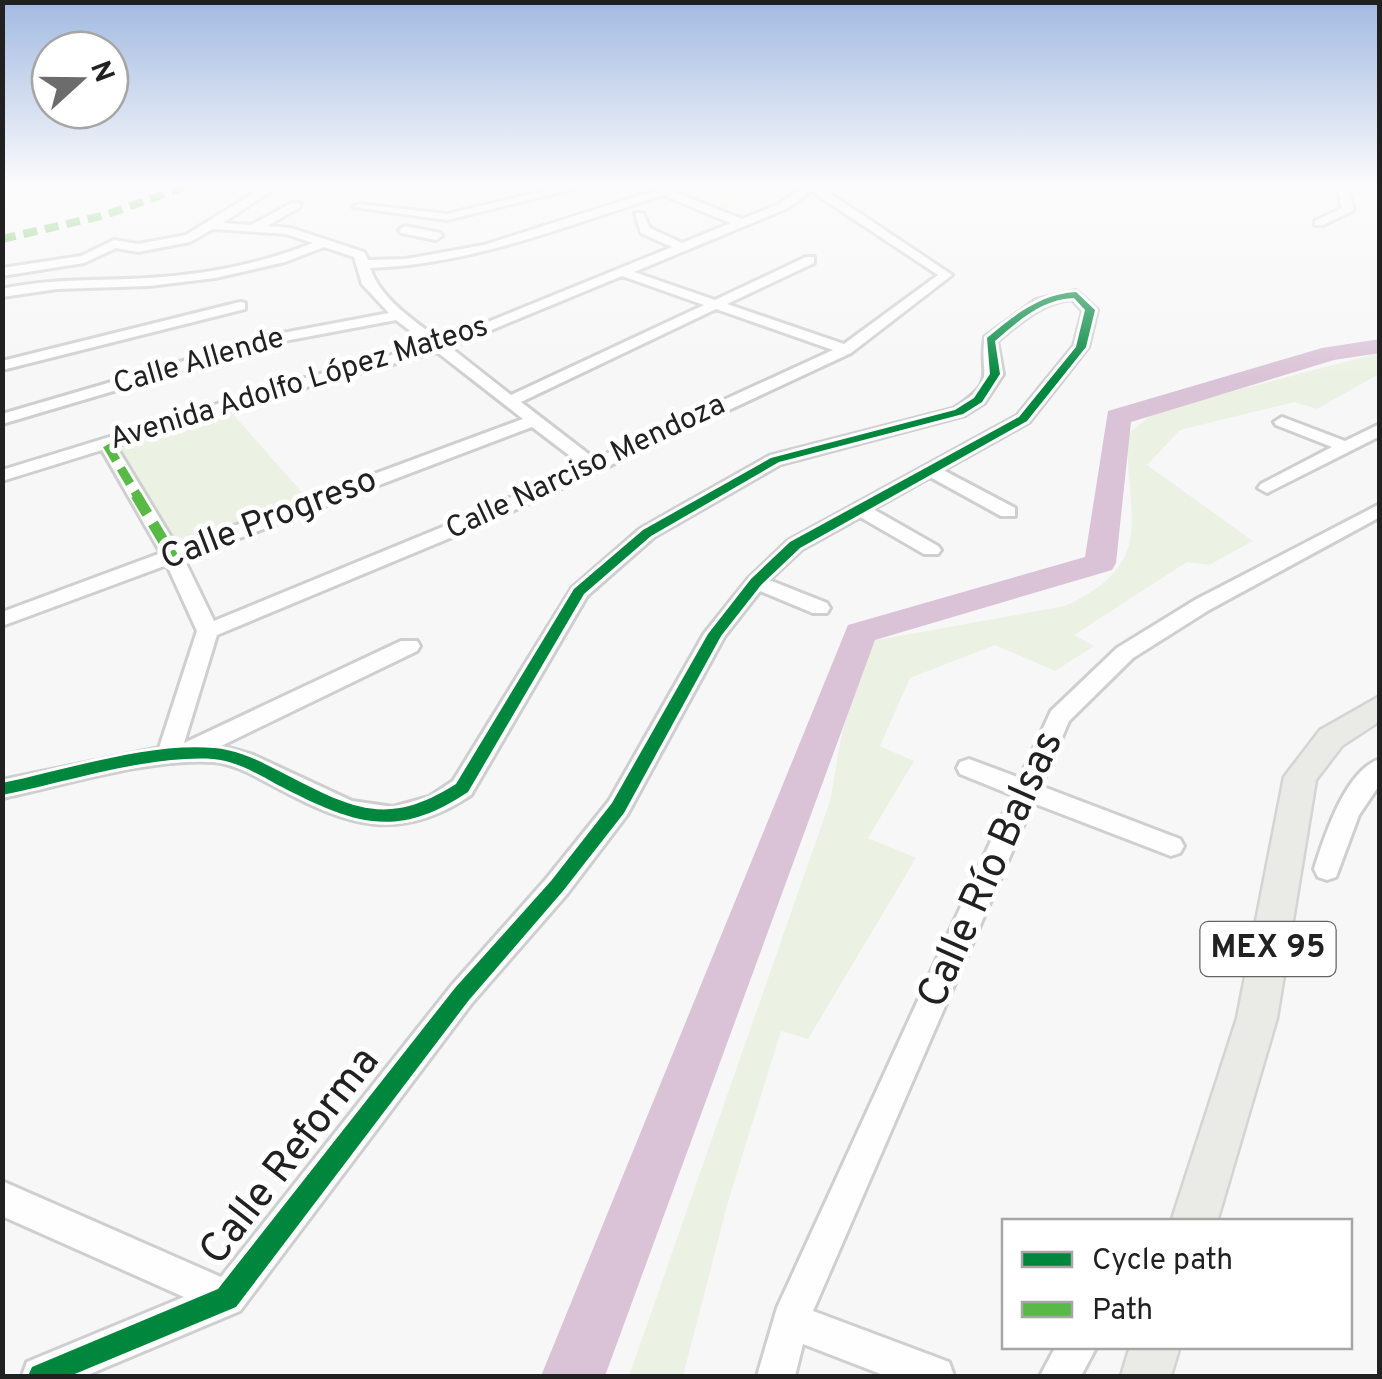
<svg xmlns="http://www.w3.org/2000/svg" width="1382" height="1379" font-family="Overpass,sans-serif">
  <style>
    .green { fill: #ebf2e3 }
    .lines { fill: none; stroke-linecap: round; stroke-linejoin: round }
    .river { fill: #dac3d6; fill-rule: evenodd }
    .minor-casing { stroke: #d0cfd0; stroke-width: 6 }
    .major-casing { stroke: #d5d4d5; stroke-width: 5 }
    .minor { fill: #fefefe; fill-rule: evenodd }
    .major { fill: #eaebe6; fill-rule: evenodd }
    .quiet-far2 { stroke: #58b947; stroke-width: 8; stroke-dasharray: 14 8; stroke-linecap: butt }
    .quiet-far1 { stroke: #58b947; stroke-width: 9; stroke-dasharray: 18 9; stroke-linecap: butt }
    .quiet { stroke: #58b947; stroke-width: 11; stroke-dasharray: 22 11; stroke-linecap: butt }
    .cycleway-casing { stroke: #fff; stroke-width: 6 }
    .cycleway { fill: #00873e; fill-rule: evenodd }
    .labels { text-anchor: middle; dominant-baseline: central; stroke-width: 10; stroke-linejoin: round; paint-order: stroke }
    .far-street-label { font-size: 30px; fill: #222122; stroke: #fff }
    .shield { fill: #fff; stroke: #646464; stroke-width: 2.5 }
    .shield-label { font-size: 32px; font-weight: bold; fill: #222122 }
    .street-label { font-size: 35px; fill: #222122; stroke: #fff }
    .near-street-label { font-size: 42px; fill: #222122; stroke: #fff }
  </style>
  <rect width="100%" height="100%" fill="#f8f7f8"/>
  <path class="green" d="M689 186H788L721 211 669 192Z
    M1379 353V374L1317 409 1294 402 1180 430 1147 465 1253 541 1209 565 1187 562 1074 635 1094 646 1055 671 995 645 910 678 880 746 914 761 868 838 916 858 808 1039 781 1031 728 1202 683 1376H629L830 801 842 732 871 641 1065 606C1161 562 1124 514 1128 434L1151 415 1172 407Z
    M232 413 307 498 172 544 109 450Z"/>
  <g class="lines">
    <path class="river" d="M1380 339V353L1334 360 1131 422 1116 563 1112 570 875 640 605 1376H541L848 625 1085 557 1108 411 1322 348Z"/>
    <defs>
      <path id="minor" d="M265 186H278L223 223 251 225 292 203H300V207L267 226 291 228 364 252 368 260 406 259 484 245 669 186H686L674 192 742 219 780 204 804 186H819L952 275 851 353 493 520 217 635 184 743 401 641H417L420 646 417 651 221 746 253 755 352 801 393 807 429 797 453 781 572 588 640 529 769 456 953 409C1000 379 978 376 985 337L1036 300 1076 291 1097 310 1088 347 1029 422 943 470 1015 508V516H1001L930 477 873 509 938 546 941 550 938 554H924L860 517 802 549 769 580 827 603 830 608 827 613H813L760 591 724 637 627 815 567 894 472 1003 240 1311 85 1376H22L27 1362 184 1297 2 1216V1181L221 1277 452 985 547 878 609 801 704 634 749 578 788 541 1017 416 1074 346 1083 311 1072 299C1043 301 1019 323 997 341L1003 374 984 403 965 415 781 464 654 537 587 596 471 795C399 843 349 826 278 788 258 778 237 764 214 762 153 757 64 785 2 798V780L159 748 197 631 167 565 2 626V612L161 553 102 450 2 481V470L279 385 429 345 396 320 279 342 2 424V414L272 335 389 313 362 284 354 257 324 247 285 262 215 278 149 286 57 289 2 297V289C51 278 99 281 148 278 204 275 260 264 313 243L286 234 213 229 190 242 138 252 116 248 84 263 2 276V268L81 256 114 240 138 244 186 235ZM811 191 938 275 844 344 727 304 814 263V257H806L715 300 634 272 788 208ZM663 195 731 223 682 243 650 228 643 213H635L641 233 672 247 441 341C415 321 381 300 370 268 474 264 566 226 663 195ZM622 276 704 305 511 395 450 347ZM716 309 833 350 595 459 521 402ZM437 352 523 419 177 547 116 446 291 391ZM532 427 582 465 479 512 214 621 184 559Z
        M565 186H585L447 220 353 207 359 204 447 214Z
        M1337 186H1347L1354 210 1323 225H1315V221L1342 208Z
        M405 226 440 233 442 236 436 240 401 233 399 230Z
        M240 302 245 303V309L2 370V361Z
        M1282 417 1345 441 1380 424V436L1267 493 1258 488 1261 484 1332 447 1276 425 1274 422Z
        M1380 504V517L1209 610 1133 658 1069 721 1041 786 1180 839 1184 846 1180 853 1171 856 1033 803 813 1311 949 1362 954 1376H886L803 1344 795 1376H757L777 1308 1012 795 960 774 957 768 960 762 969 759 1020 778 1051 711 1117 648 1195 600Z
        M1380 759V784L1359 815 1336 877 1327 880 1318 877 1314 869C1324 838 1345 770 1380 759Z
        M1056 1346H1097L1081 1376H1040Z"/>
      <path id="major" d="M1380 696V721L1342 746 1316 780 1277 1018 1217 1222H1171L1237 1018 1284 777 1320 730Z
        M1130 1346H1180L1171 1376H1121Z"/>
    </defs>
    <use href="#minor" class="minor-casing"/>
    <use href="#major" class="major-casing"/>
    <use href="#minor" class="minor"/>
    <use href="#major" class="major"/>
    <path class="quiet-far2" d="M2 239 105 215 187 186"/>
    <path class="quiet-far1" d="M107 445 138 497"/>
    <path class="quiet" d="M136 495 173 557"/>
    <defs>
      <path id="cycleway" d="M1076 292 1095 310 1086 347 1027 421 800 548 761 585 721 636 624 813 563 891 469 1000 236 1307 70 1376H28L32 1367 218 1289 455 988 551 881 612 803 708 634 751 579 790 542 1019 417 1076 347 1085 310 1074 298C1042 299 1018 321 995 341L1000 374 982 402 963 414 779 462 651 536 584 594 468 792C394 842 350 822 276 784 256 773 236 761 213 759 148 755 67 782 2 795V783C66 770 150 742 214 748 237 750 258 760 279 771 348 806 384 830 456 784L574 589 643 530 771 458 955 410 974 398 990 374 987 338C1013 316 1040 294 1076 292Z"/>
    </defs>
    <use href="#cycleway" class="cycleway-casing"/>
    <use href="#cycleway" class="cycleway"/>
  </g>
  <linearGradient id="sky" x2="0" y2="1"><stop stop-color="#a2bae1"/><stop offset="0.49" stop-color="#fcfbfc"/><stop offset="1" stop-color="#fcfbfc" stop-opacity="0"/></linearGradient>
  <rect width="1382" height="379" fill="url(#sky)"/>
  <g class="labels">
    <g class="far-street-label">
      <text transform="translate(199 362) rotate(-16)">Calle Allende</text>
      <text transform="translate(299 384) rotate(-17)">Avenida Adolfo López Mateos</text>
      <text transform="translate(586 468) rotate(-25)">Calle Narciso Mendoza</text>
    </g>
    <rect class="shield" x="1200.5" y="922" width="135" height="54" rx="8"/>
    <g class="shield-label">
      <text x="1268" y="949">MEX 95</text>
    </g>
    <g class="street-label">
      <text transform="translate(269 520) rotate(-21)">Calle Progreso</text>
    </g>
    <g class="near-street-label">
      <text transform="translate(992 870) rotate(-66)">Calle Río Balsas</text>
      <text transform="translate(291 1157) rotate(-52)">Calle Reforma</text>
    </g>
  </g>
  <rect width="1382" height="1379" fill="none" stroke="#222122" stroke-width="10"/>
  <rect x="1002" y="1219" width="350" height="130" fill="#ffffff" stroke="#a7a6a7" stroke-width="2.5"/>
  <rect x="1022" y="1252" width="50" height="15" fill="#00873e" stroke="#a7a6a7" stroke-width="2.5"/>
  <text x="1092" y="1269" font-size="30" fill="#222122">Cycle path</text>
  <rect x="1022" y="1302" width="50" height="15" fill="#58b947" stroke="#a7a6a7" stroke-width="2.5"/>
  <text x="1092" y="1319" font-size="30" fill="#222122">Path</text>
  <g transform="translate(80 80) rotate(69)"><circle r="48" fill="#ffffff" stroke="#a7a6a7" stroke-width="2.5"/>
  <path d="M0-8L18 38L0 25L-18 38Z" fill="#6d6c6d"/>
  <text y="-15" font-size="28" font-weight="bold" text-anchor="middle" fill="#222122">N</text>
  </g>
</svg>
